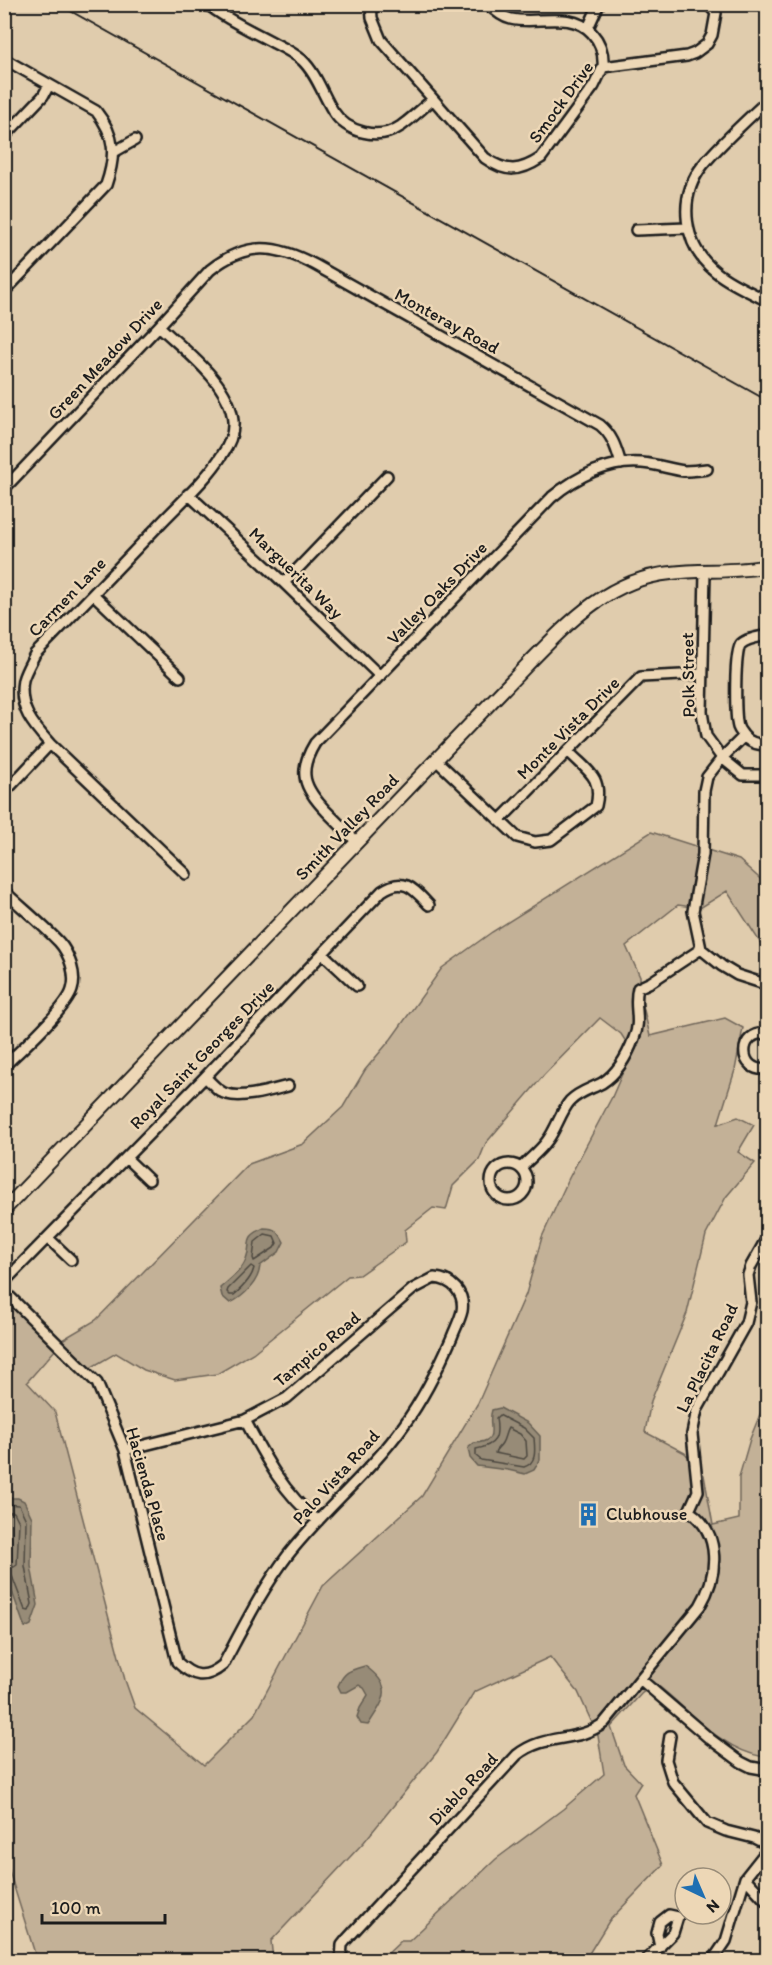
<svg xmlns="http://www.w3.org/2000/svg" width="772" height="1965" font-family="Itim,sans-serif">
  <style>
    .green { fill: #c3b197; stroke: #70665a; stroke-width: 1.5; fill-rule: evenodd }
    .water { fill: #978b77; stroke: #665f53; stroke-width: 1.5 }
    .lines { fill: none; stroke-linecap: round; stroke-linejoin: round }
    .shore { stroke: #4d4840; stroke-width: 1.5 }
    .minor-casing { stroke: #1c1c1c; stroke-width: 14 }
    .major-casing { stroke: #1c1c1c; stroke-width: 16 }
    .minor { stroke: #edd7b6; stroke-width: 9 }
    .major { stroke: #edd7b6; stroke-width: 12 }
    .rail { stroke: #1c1c1c; stroke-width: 2 }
    .labels { text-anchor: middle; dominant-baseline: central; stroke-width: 5; stroke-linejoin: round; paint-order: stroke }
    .street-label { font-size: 18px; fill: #1c1c1c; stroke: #edd7b6 }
    .poi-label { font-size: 18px; fill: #1c1c1c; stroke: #edd7b6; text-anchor: start }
  </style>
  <rect width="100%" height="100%" fill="#e0ccad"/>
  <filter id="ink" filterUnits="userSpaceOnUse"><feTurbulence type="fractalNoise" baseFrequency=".0167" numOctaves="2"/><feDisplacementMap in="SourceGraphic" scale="12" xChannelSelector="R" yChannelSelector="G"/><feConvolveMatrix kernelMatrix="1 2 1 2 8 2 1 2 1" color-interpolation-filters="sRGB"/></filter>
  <g filter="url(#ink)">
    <path class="green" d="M651 832 739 860 767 885V953L727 891 700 908 678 905 626 946 640 977 641 997 650 1036 725 1018 743 1028 735 1070 718 1124 738 1117 754 1125 738 1152 755 1163 726 1197 706 1235 687 1313 651 1401 645 1432 685 1453 704 1475 713 1525 739 1519V1477L750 1439 767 1397V1753L764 1757C720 1750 690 1710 656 1684L642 1693 611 1727 624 1765 641 1783 634 1794 663 1865 609 1921 585 1960H381L401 1941H409L496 1859 563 1809 604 1774 598 1736 578 1692 550 1657 474 1692 437 1752 364 1842 271 1941 273 1960H113L110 1953 65 1960H37L4 1855V1300L57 1343 96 1320 249 1164 303 1144 343 1107 365 1070 391 1039 442 968 492 932ZM600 1018 621 1034 632 1051 612 1097 569 1178 542 1237 526 1294 478 1403 422 1496 323 1586 254 1715 204 1765 135 1708 125 1680 55 1412 27 1382 55 1350 76 1371 92 1367 116 1353 144 1370 175 1380 217 1374 253 1353 348 1276 359 1275 406 1242 405 1230 433 1208 446 1210 453 1186 479 1160 486 1143 544 1075Z"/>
    <path class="water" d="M264 1228C276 1228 279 1232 284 1242L279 1252 260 1266C259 1281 244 1297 230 1303L222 1296 220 1288C229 1280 242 1271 246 1259 253 1242 242 1238 264 1228Z
      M500 1408 528 1423 540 1436V1460L534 1470 525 1474 508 1470 477 1466 470 1458 468 1448 474 1443C502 1441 486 1427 492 1410Z
      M5 1498H18L24 1501 32 1518 31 1566 38 1605 31 1625 25 1628 5 1572Z
      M365 1666C395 1687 385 1699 368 1725L361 1724 357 1717 360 1708 368 1695 364 1688 359 1685 347 1692H341L338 1686C344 1671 351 1670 365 1666Z"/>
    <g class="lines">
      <path class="shore" d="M265 1234 274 1236 277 1243 274 1248 254 1261 253 1258 255 1242Z
        M251 1266 254 1268C252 1278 242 1288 234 1295H230L227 1292 228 1289Z
        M499 1415 524 1428 534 1438C535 1450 537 1463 524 1467L481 1460 476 1456V1449C497 1445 499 1437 496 1418Z
        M508 1428 520 1434 526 1441 527 1456 524 1459 495 1453C496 1448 499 1448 502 1443 505 1438 505 1433 508 1428Z
        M4 1504 19 1505 26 1520 25 1566 32 1604 29 1611 25 1610 12 1576 4 1573
        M4 1512H14L19 1522 17 1565 14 1567 4 1566"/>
      <defs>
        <path id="minor" d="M207 4C227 20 252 31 274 43 284 48 294 53 302 60 316 73 323 95 333 111 347 133 379 141 401 126 412 118 423 108 433 99
          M371 4 372 18 381 40 485 158C506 173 520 172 541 158L594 86 603 67 687 56 695 53 707 44 712 35 716 13 708 4
          M488 4C495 11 502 17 511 19 537 25 571 10 592 33 601 43 604 54 603 67
          M588 28 599 4
          M4 59 96 111C116 136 116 156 106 185L4 292
          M768 100C747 120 720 144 703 165 677 198 683 246 716 272 731 284 750 292 768 301
          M4 137 43 96 49 85
          M114 152 135 140
          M636 230 687 228
          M159 326C185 351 230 383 233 421 234 433 229 445 222 455 207 479 181 502 161 523 119 567 77 611 35 654 31 662 25 672 23 680 18 708 33 725 50 744L186 874
          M4 489 159 326 210 270C246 241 276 244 315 265L600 425C613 436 616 448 621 464
          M188 494 284 583 380 676
          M705 571 702 712 706 736 722 758 743 775H768
          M284 583 387 476
          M93 594 180 677
          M768 635C760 637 747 638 741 644 734 651 735 716 738 727 739 730 741 732 743 735 749 743 758 745 768 745
          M436 760 517 837 535 842 551 840 596 806C603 776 587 771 568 751
          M4 793 50 744
          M500 820 641 677 702 674
          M357 842C347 832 336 821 326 811 304 788 297 772 315 743L552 497C576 477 609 460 642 463 656 464 670 469 684 471 691 471 700 470 707 469
          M4 891C22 908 42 924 59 942 69 953 77 975 72 990 67 1008 20 1051 4 1066
          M701 949 722 966 737 975 768 985
          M323 954 357 986
          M768 1034C737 1029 737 1074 768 1069
          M205 1077C212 1083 218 1092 227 1094 243 1099 272 1090 288 1086
          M126 1158 149 1180
          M491 1182a18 18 0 1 1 36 0a18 18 0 1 1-36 0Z
          M521 1168C529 1159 540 1151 547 1141 556 1130 561 1111 570 1101 580 1091 591 1089 602 1083 618 1073 628 1054 634 1038 642 1020 633 1006 638 988L651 982 701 949 693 911 703 854 704 791 707 777 722 758 744 736
          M48 1238 71 1260
          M4 1282 205 1077 382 891C404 876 414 889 429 905
          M4 1291 97 1383 125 1450 177 1662C193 1677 205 1680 223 1665 243 1628 262 1589 288 1555 324 1509 370 1473 404 1425 423 1399 439 1367 452 1337 455 1329 460 1320 462 1311 465 1293 452 1279 434 1278L413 1289 287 1398 245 1420 125 1450
          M245 1420C265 1458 284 1494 318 1521
          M640 1679 710 1739 741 1762 751 1767 768 1770
          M670 1736 666 1760 673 1782 707 1823 726 1831 754 1838 768 1845
          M745 1878 768 1903
          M341 1960 342 1945 346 1940 517 1755C546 1732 576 1744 604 1723L700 1606C718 1576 722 1533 689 1511L698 1491 692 1434 697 1410 746 1323 751 1302 748 1275 751 1266 768 1236
          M646 1960 673 1933 678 1917 669 1915 660 1922 657 1933 660 1947
          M713 1960 726 1941 745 1878 768 1849"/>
        <path id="major" d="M4 1210 526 666C567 624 608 579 671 573 704 569 734 573 768 566"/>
      </defs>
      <use href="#minor" class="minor-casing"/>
      <use href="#major" class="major-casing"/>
      <use href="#minor" class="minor"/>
      <use href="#major" class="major"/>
      <path class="rail" d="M58 4 768 401"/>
    </g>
  </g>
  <defs>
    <symbol id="building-bare" viewBox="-9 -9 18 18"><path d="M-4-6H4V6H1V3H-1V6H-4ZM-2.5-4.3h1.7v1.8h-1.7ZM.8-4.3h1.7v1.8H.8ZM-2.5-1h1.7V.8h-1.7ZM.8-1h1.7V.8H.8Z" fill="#1f6fb2" stroke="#edd7b6" stroke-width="2.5" paint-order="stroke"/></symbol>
  </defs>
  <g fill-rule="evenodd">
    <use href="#building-bare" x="572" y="1498" width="33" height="33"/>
  </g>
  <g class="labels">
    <g class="street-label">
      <text transform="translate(561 102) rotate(-54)">Smock Drive</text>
      <text transform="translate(447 321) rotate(29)">Monteray Road</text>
      <text transform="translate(105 359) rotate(-47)">Green Meadow Drive</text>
      <text transform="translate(296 573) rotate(44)">Marguerita Way</text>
      <text transform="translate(437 593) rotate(-46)">Valley Oaks Drive</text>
      <text transform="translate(67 597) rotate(-46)">Carmen Lane</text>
      <text transform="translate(688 675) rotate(-91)">Polk Street</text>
      <text transform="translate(568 728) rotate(-45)">Monte Vista Drive</text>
      <text transform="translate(347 827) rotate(-46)">Smith Valley Road</text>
      <text transform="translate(202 1055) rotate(-46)">Royal Saint Georges Drive</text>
      <text transform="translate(317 1349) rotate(-40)">Tampico Road</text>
      <text transform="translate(707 1358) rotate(-64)">La Placita Road</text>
      <text transform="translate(336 1477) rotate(-48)">Palo Vista Road</text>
      <text transform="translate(148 1484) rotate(74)">Hacienda Place</text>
      <text transform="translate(463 1789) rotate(-47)">Diablo Road</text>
    </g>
    <g class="poi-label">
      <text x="606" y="1514">Clubhouse</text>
    </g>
  </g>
  <rect width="772" height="1965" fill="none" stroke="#edd7b6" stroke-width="24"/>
  <rect x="12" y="12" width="748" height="1941" fill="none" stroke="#1c1c1c" stroke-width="2" filter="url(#ink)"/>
  <g transform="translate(703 1896) rotate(136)"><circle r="28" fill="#edd7b6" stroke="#998c78" stroke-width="1.5"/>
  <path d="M0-4.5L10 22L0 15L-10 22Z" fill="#1f6fb2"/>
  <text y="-9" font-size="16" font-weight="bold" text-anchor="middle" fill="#1c1c1c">N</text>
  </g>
  <path d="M42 1914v9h123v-9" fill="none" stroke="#1c1c1c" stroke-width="3"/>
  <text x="51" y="1914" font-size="18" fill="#1c1c1c" stroke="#edd7b6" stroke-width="4.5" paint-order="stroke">100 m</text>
</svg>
